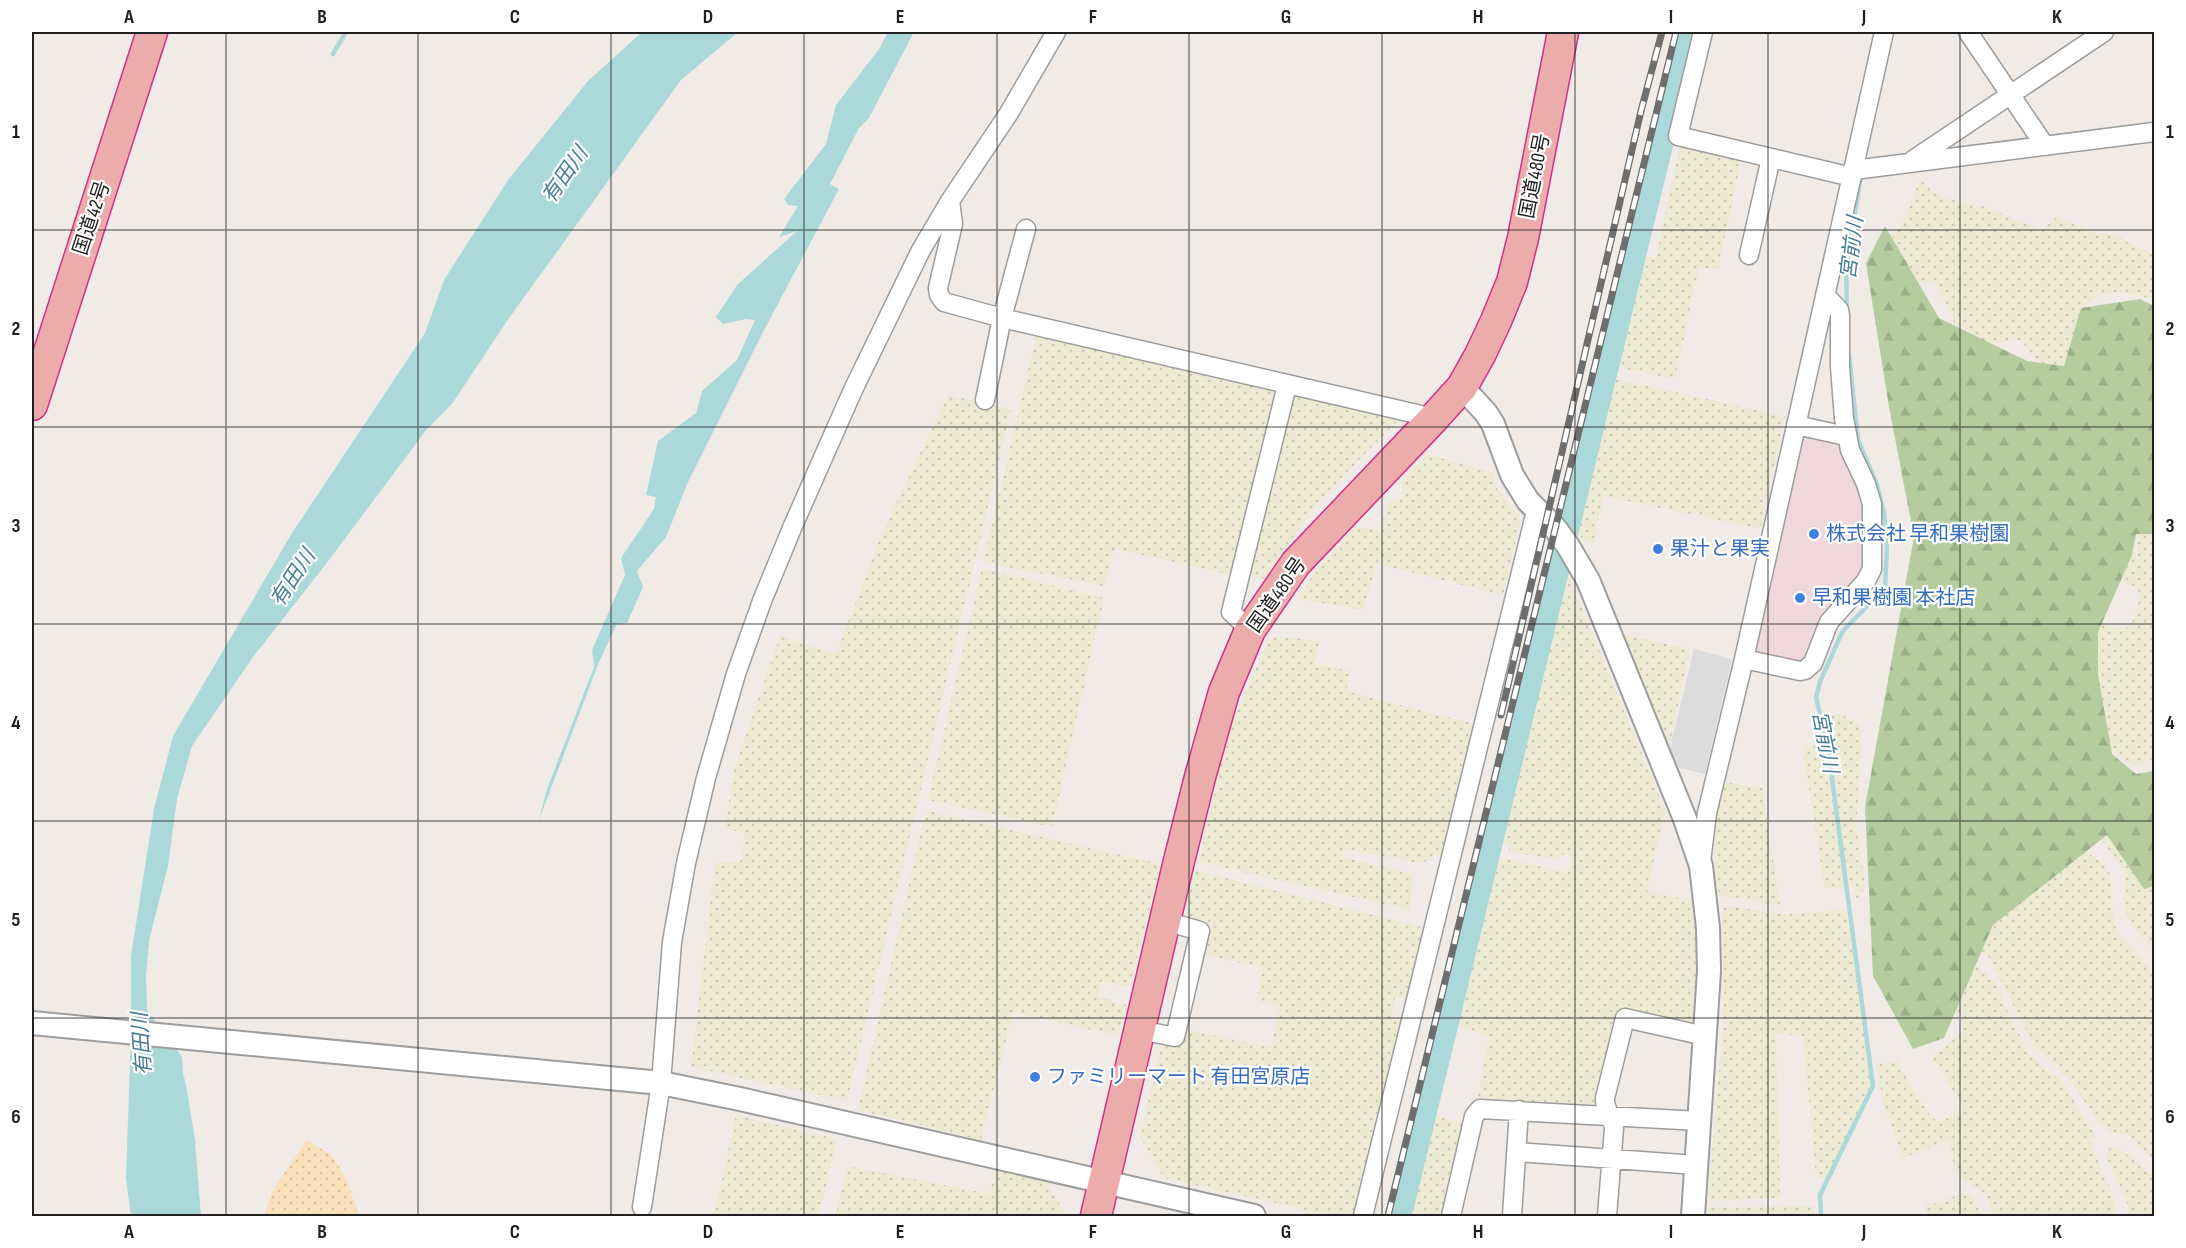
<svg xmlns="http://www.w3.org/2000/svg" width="2186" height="1248" font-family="'Sofia Sans Condensed','Noto Sans JP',sans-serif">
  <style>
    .commercial { fill: #efd8dc }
    .farmland { fill: url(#farmland-dots) }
    .forest { fill: url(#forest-firs) }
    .sand { fill: url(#sand-dots) }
    .parking { fill: #dcdcdc }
    .water { fill: #abd9da }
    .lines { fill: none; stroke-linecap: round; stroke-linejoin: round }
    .stream { stroke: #abd9da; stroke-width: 4.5 }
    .river { stroke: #abd9da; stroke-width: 27 }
    .minor-casing { stroke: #9d9d9d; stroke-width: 21 }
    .tertiary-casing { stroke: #9d9d9d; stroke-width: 26 }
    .trunk-casing { stroke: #cf3388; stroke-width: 33 }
    .minor { stroke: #fff; stroke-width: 18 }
    .tertiary { stroke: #fff; stroke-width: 22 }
    .trunk { stroke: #ecacac; stroke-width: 30 }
    .rail-casing { stroke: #6e6e6e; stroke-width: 7 }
    .rail { stroke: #fff; stroke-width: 4.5; stroke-dasharray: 14; stroke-linecap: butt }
    .grid { fill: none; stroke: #202020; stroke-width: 1.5; stroke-opacity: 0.55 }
    .shop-dot { fill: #3f7fe0; stroke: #fff; stroke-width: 2 }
    .labels { text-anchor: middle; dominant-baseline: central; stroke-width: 4.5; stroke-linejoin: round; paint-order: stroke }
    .street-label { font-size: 20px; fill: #202020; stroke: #fff }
    .shop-label { font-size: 20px; fill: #366cbe; stroke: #fff; text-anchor: start }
    .water-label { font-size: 21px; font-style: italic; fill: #487d93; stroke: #fff }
    .neatline { fill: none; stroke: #202020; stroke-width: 2 }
    .grid-label { font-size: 20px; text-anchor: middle; font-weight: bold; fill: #202020 }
  </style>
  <defs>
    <pattern id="farmland-dots" width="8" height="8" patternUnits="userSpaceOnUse" patternTransform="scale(1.5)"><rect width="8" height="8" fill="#edead4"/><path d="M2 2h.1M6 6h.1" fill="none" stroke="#cbc8b6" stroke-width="1.8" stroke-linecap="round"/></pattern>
    <pattern id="forest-firs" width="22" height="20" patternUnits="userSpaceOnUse" patternTransform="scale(1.5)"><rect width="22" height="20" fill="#b5cc9f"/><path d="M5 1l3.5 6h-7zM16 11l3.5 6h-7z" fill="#9baf89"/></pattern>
    <pattern id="sand-dots" width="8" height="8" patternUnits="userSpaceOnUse" patternTransform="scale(1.5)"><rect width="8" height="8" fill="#fae1bb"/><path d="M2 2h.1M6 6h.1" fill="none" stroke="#d6c1a0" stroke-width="1.8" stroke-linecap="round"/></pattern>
  </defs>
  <rect width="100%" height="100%" fill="#f0ebe7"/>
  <path class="commercial" d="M1799 431 1843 440 1867 491 1869 564 1808 665 1755 656Z"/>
  <path class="farmland" d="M1682 133 1744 146 1718 270 1699 267 1675 379 1608 365 1632 253 1656 258Z
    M1920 179 1933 192 1944 198 1980 205 2042 230 2057 217 2094 233 2115 234 2138 249 2148 250 2154 258 2152 268 2154 270V299L2118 292 2097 296 2088 304 2076 340 2072 363 2063 367 2040 365 2022 342 2013 338 1999 344 1981 340 1975 333 1954 324 1952 313 1935 284 1909 279 1890 248 1894 234 1906 216Z
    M1038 329 1278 387 1236 576 1115 549 1104 586 983 562Z
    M1606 377 1785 416 1760 529 1603 496 1594 543 1582 540 1579 533 1571 527Z
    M1292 392 1403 415 1320 500 1264 579 1251 575Z
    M948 395 1011 409 847 1101 691 1067 715 863 741 861 745 833 725 829 733 773 780 636 836 654 881 536Z
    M1427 454 1493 473 1497 489 1521 518 1503 595 1377 564 1363 610 1298 599 1314 573 1354 527 1380 530 1389 502 1400 500 1403 489 1398 485Z
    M2096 474 2138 560 2135 518 2154 490V758L2141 765 2129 764 2109 749 2095 717 2091 621 2115 628 2131 627 2140 597 2137 587 2120 582Z
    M982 568 1104 598 1052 827 928 800Z
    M1562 569 1569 577 1665 810 1647 891 1695 901 1701 975V1026L1620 1013 1594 1107 1506 1102 1478 1096 1489 1036 1452 1024 1488 854 1567 873 1572 860 1568 854 1562 855 1557 859 1509 852 1510 844 1494 840Z
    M1621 634 1690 649 1669 749Z
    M1273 636 1320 641 1314 663 1350 671 1346 691 1471 723 1474 727 1443 857 1434 855 1427 861 1419 863 1343 849 1344 857 1413 874 1410 910 1199 862 1225 741 1260 658Z
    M1824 713 1845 714 1846 721 1853 719 1858 724 1862 739 1856 829 1859 839 1865 885 1861 895 1857 899 1852 887 1825 888 1804 758 1806 747 1809 745 1827 743Z
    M1724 782 1762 788 1780 906 1719 895 1715 873 1714 809Z
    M2093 806 2154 875V950L2140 936 2129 920 2123 899 2125 890 2124 871 2092 827Z
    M928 811 1161 864 1130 985 1122 986 1101 981 1098 997 1126 1005 1118 1036 1013 1012 981 1140 858 1110 924 818Z
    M2076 846 2100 860 2110 874 2114 925 2123 938 2149 967 2154 981V1162L2130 1136 2113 1133 2099 1123 2070 1080 2034 1046 1989 957 1980 950 2002 898Z
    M1193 870 1425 928 1412 1000 1395 998 1392 1018 1406 1021 1359 1216H1331L1164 1178 1140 1137 1163 1039 1184 1041 1188 1030 1271 1047 1280 1007 1256 1000 1263 968 1204 955 1208 928 1185 920Z
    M1722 905 1782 914 1846 910 1874 1087 1870 1092 1830 1181 1816 1176 1803 1036 1776 1033 1780 1198 1708 1201 1723 1025Z
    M1966 964 1978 967 1996 983 2010 1017 2031 1056 2050 1072 2061 1079 2096 1137 2089 1140 2111 1190 2117 1216H1994L1986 1195 1955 1172 1949 1141 1903 1158 1883 1104 1877 1065 1898 1060 1904 1074 1930 1115 1938 1122 1951 1117 1962 1107 1942 1071 1932 1061 1934 1054 1962 1033V1014L1956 1015 1954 1005Z
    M1430 1113 1468 1126 1447 1216H1405Z
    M736 1115 837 1139 819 1216H714Z
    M2110 1147 2123 1151 2154 1177V1216H2129L2127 1202 2106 1156Z
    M848 1166 990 1194 997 1166 1052 1177 1049 1187 1067 1216H835Z
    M1963 1193 1969 1194 1978 1207 1982 1216H1928L1925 1209 1926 1204H1933Z
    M1814 1206 1815 1216H1707L1708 1208Z"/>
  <path class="forest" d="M1885 226 1939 318 2027 361 2064 366 2081 308 2140 299 2154 306V534H2136L2132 555 2098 632V675L2112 754 2136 774 2154 771V886L2144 889 2107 835 1993 925 1944 1038 1913 1049 1873 976 1865 807 1914 537 1889 407 1866 263Z"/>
  <path class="sand" d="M307 1140 331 1155 346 1178 359 1216H264L273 1190Z"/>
  <path class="parking" d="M1694 649 1732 659 1705 774 1675 767 1669 752Z"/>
  <path class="water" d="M642 32H738L681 80 507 321 452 404 427 429 326 564 253 657 192 746 177 799 168 866 149 941 146 976 147 1010 182 1057 183 1073 186 1085 195 1140 201 1216H131L126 1179 131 1032V956L154 809 173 736 292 533 425 333 444 280 508 180 588 81Z
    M888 32H914L869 118 859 128 830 184 839 189 763 332 688 482 666 537 637 571 643 587 627 623 617 624 599 662 539 820 547 789 594 667 592 650 625 575 621 558 654 509 656 497 646 495 658 441 696 413 702 391 737 360 755 320 746 319 723 324 716 317 737 285 797 231 779 237 798 206 788 205 784 199 826 144 836 105 879 49Z"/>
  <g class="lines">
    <path class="stream" d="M333 54 346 32
      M1847 310 1846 268 1861 176
      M1821 1216 1820 1195 1873 1086 1827 741 1816 698 1820 682 1842 632 1885 588 1887 545 1884 513 1877 485 1858 440 1849 355"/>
    <path class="river" d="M1398 1216 1687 32"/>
    <defs>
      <path id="minor" d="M1703 32 1678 136 1852 177
        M1968 32 2045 146
        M1913 160 2104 32
        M1854 170 2154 132
        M950 201 953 224 938 288 939 295 944 302 1002 318 1434 418
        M1749 255 1771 158
        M985 400 1002 318 1026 229
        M1796 425 1846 436
        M1250 630 1231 612 1287 385
        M1744 659 1800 671 1805 670 1813 663 1829 622 1866 581 1872 569V504L1866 484 1850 450 1844 418 1840 367V315L1839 310 1825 295
        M1701 862 1707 813 1744 659 1884 32
        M1140 1030 1175 1037 1200 931 1165 921
        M1517 1152 1696 1165
        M642 1207 661 1083 672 942 686 863 706 778 736 674 762 601 792 528 853 390 921 250 950 201 1009 113 1056 32
        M1363 1216 1536 511
        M1451 1216 1474 1116 1480 1109 1700 1121
        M1512 1216 1519 1110
        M1607 1216 1614 1128C1613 1117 1604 1110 1605 1098L1625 1018 1705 1036"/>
      <path id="tertiary" d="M1462 387 1486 413 1493 424 1512 475 1528 501 1555 528 1568 546 1588 580 1685 819 1701 866 1708 928 1709 971 1693 1216
        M32 1023 661 1083 740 1099 1254 1216"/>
      <path id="trunk" d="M32 405 152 32
        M1096 1216 1178 865 1200 777 1224 692 1250 630 1296 563 1434 418 1462 387 1480 355 1496 321 1512 282 1523 238 1563 32"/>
    </defs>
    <use href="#minor" class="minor-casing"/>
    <use href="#tertiary" class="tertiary-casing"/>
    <use href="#trunk" class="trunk-casing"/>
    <use href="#minor" class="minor"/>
    <use href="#tertiary" class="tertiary"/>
    <use href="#trunk" class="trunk"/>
    <defs>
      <path id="rail" d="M1501 715 1641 111 1662 32
        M1388 1216 1676 32"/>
    </defs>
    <use href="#rail" class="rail-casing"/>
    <use href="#rail" class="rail"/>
  </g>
  <path class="grid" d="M226 32V1216M418 32V1216M611 32V1216M804 32V1216M997 32V1216M1189 32V1216M1382 32V1216M1575 32V1216M1768 32V1216M1960 32V1216M32 230H2154M32 427H2154M32 624H2154M32 821H2154M32 1018H2154"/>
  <g class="shop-dot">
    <circle cx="1814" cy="534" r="6"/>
    <circle cx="1658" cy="549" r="6"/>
    <circle cx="1800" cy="598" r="6"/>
    <circle cx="1035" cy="1077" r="6"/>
  </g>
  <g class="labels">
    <g class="street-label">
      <text transform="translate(1535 176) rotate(-79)">国道480号</text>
      <text transform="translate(92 218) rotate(-72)">国道42号</text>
      <text transform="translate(1277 595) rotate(-55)">国道480号</text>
    </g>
    <g class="shop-label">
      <text x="1826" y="534">株式会社 早和果樹園</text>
      <text x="1670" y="549">果汁と果実</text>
      <text x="1812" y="598">早和果樹園 本社店</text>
      <text x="1047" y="1077">ファミリーマート 有田宮原店</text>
    </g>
    <g class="water-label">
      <text transform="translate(565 175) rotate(-55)">有田川</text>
      <text transform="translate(1852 248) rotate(-83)">宮前川</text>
      <text transform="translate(293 578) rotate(-57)">有田川</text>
      <text transform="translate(1825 742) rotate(79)">宮前川</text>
      <text transform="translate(142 1044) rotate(-94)">有田川</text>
    </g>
  </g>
  <rect width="2186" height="1248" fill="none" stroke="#ffffff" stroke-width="66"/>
  <rect x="33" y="33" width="2120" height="1182" class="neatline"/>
  <g class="grid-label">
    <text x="129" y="23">A</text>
    <text x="322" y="23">B</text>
    <text x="515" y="23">C</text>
    <text x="708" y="23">D</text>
    <text x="900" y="23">E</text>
    <text x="1093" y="23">F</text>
    <text x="1286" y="23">G</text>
    <text x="1478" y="23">H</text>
    <text x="1671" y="23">I</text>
    <text x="1864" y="23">J</text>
    <text x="2057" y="23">K</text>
    <text x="16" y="138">1</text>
    <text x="2170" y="138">1</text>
    <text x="16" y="335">2</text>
    <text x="2170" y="335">2</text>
    <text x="16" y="532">3</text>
    <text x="2170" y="532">3</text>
    <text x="16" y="729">4</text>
    <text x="2170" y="729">4</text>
    <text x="16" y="926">5</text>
    <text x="2170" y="926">5</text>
    <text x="16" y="1123">6</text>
    <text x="2170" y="1123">6</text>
    <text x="129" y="1238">A</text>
    <text x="322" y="1238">B</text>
    <text x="515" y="1238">C</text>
    <text x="708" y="1238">D</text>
    <text x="900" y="1238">E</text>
    <text x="1093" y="1238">F</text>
    <text x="1286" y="1238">G</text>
    <text x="1478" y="1238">H</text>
    <text x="1671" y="1238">I</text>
    <text x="1864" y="1238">J</text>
    <text x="2057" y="1238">K</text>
  </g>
</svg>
